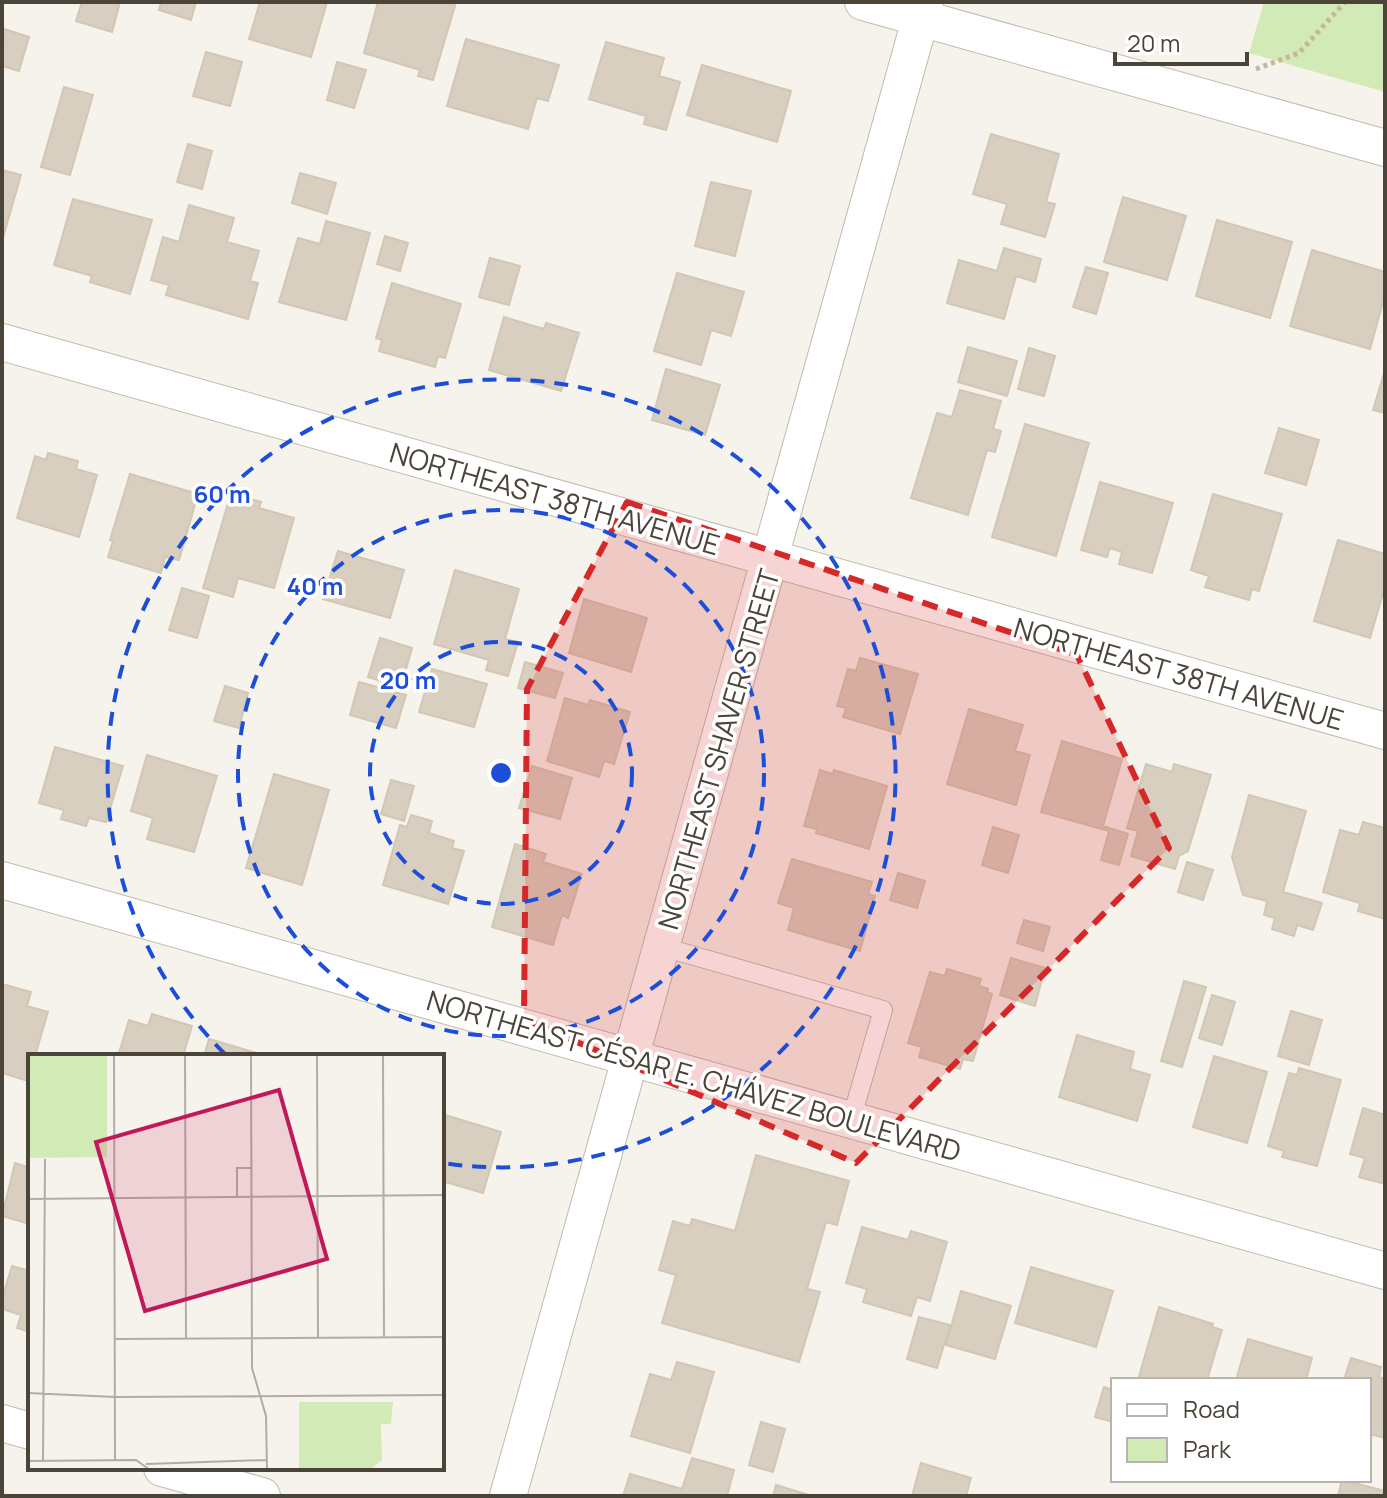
<svg xmlns="http://www.w3.org/2000/svg" width="1387" height="1498" font-family="Manrope,sans-serif">
  <style>
    .green { fill: #d2eab5 }
    .building { fill: #d8cfc1; stroke: #d3c7b4; stroke-width: 2 }
    .lines { fill: none; stroke-linecap: round; stroke-linejoin: round }
    .lane-casing { stroke: #c2bbae; stroke-width: 20 }
    .street-casing { stroke: #c2bbae; stroke-width: 38 }
    .path { stroke: #c4b79f; stroke-width: 5; stroke-dasharray: 4 4; stroke-linecap: butt }
    .lane { stroke: #fff; stroke-width: 18 }
    .street { stroke: #fff; stroke-width: 36 }
    .marked { fill: #d62828; fill-opacity: 0.2; stroke: #d62828; stroke-width: 6; stroke-dasharray: 16 10; stroke-linejoin: round }
    .ring { fill: none; stroke: #1d4ed8; stroke-width: 4; stroke-dasharray: 14 10 }
    .labels { text-anchor: middle; dominant-baseline: central; stroke-width: 7; stroke-linejoin: round; paint-order: stroke }
    .street-label { font-size: 28px; fill: #4b4439; stroke: #fff }
    .inset-road { fill: none; stroke: #b2ada4; stroke-width: 2 }
    .view { fill: #c2185b; fill-opacity: 0.15; stroke: #c2185b; stroke-width: 4 }
    .inset-edge { fill: none; stroke: #4b4439; stroke-width: 4 }
    .centre { fill: #1d4ed8; stroke: #fff; stroke-width: 4 }
    .ring-label { font-size: 24px; text-anchor: middle; font-weight: bold; fill: #1d4ed8; stroke: #fff; stroke-width: 7; stroke-linejoin: round; paint-order: stroke }
  </style>
  <rect width="100%" height="100%" fill="#f6f3ec"/>
  <path class="green" d="M1264 2H1385V92L1249 53Z"/>
  <path class="building" d="M82 2H120L112 32 76 21Z
    M161 2H196L191 20 159 10Z
    M260 2H327L311 57 249 39Z
    M378 2H456L433 80 418 76 420 70 364 53Z
    M4 29 29 37 19 71 2 66Z
    M466 39 559 65 548 101 537 98 528 129 447 106Z
    M606 42 664 58 659 76 680 82 666 130 644 124 646 116 589 99Z
    M206 52 242 62 230 106 193 96Z
    M337 62 366 70 354 108 327 100Z
    M702 65 791 91 777 142 687 115Z
    M64 87 93 95 70 175 41 167Z
    M991 134 1059 154 1046 202 1055 204 1045 237 1001 224 1007 204 973 194Z
    M188 144 212 151 202 189 177 182Z
    M2 170 21 175 2 241Z
    M300 173 336 183 327 214 292 203Z
    M711 182 751 191 735 256 695 246Z
    M1123 197 1186 216 1167 280 1104 262Z
    M73 199 152 220 130 294 90 282 92 276 54 265Z
    M189 205 234 218 227 242 259 251 250 281 258 283 248 319 166 295 169 285 151 280 163 237 179 242Z
    M1217 220 1292 242 1270 318 1196 296Z
    M326 221 370 233 346 320 279 302 298 238 320 244Z
    M385 236 408 243 400 271 377 264Z
    M1004 248 1041 259 1035 282 1016 276 1004 319 947 303 959 260 997 271Z
    M1312 250 1385 272V295L1370 349 1290 326Z
    M490 258 520 266 509 305 479 297Z
    M1086 267 1108 273 1096 314 1073 307Z
    M677 273 744 292 731 336 711 330 701 365 654 351Z
    M392 283 461 304 445 358 438 356 435 367 379 351 382 340 376 338Z
    M504 317 544 329 546 323 579 333 561 391 489 370Z
    M968 347 1017 361 1007 396 958 382Z
    M1029 348 1055 356 1044 396 1018 389Z
    M666 369 720 385 705 435 652 420Z
    M1385 370V413L1373 410Z
    M960 390 1001 401 993 429 1001 431 995 452 987 450 968 515 911 498 937 413 952 417Z
    M1025 424 1089 443 1056 556 992 537Z
    M1279 428 1319 440 1306 485 1265 473Z
    M48 453 78 461 76 469 97 475 79 537 17 518 35 456 46 460Z
    M130 474 198 494 179 560 165 557 161 573 108 557 113 541 110 540Z
    M1100 482 1173 503 1152 573 1119 564 1122 552 1110 548 1107 557 1081 550Z
    M231 493 261 502 259 508 294 518 274 588 238 578 233 597 203 588Z
    M1213 494 1282 514 1259 591 1252 589 1249 600 1205 587 1209 576 1191 570Z
    M1338 540 1385 554V586L1370 638 1314 621Z
    M338 551 404 570 390 618 323 599Z
    M455 570 519 589 505 639 518 642 508 676 486 670 489 660 434 644Z
    M182 588 209 596 197 638 169 630Z
    M584 599 647 618 631 672 569 653Z
    M380 638 412 648 401 687 368 677Z
    M860 658 918 674 900 734 843 717 846 708 837 706 848 669 856 671Z
    M525 662 563 673 555 698 518 688Z
    M432 669 487 684 474 727 419 712Z
    M359 682 406 695 396 728 350 715Z
    M225 686 248 693 239 728 214 721Z
    M565 698 588 705 590 700 630 712 614 764 604 761 599 777 547 761Z
    M969 709 1023 725 1015 751 1030 755 1016 805 947 784Z
    M1062 741 1122 759 1103 826 1128 834 1119 865 1101 860 1109 831 1041 812Z
    M55 747 123 766 106 822 89 818 86 826 61 819 64 810 39 803Z
    M147 755 217 776 194 852 147 839 153 818 131 811Z
    M1146 764 1172 772 1174 764 1211 775 1188 851 1179 856 1175 869 1131 856 1138 831 1127 828Z
    M532 766 572 778 560 819 519 808Z
    M820 770 833 774 834 770 887 786 869 849 816 833 817 829 804 826Z
    M274 774 329 790 302 885 246 868Z
    M391 780 414 786 404 821 381 814Z
    M1249 795 1306 811 1283 892 1322 903 1313 930 1297 925 1294 936 1272 929 1275 918 1264 915 1267 901 1243 895 1232 857Z
    M411 815 432 821 429 833 454 841 452 848 464 851 448 904 383 885 400 825 407 827Z
    M1363 822 1385 828V919L1358 911 1360 903 1323 892 1340 830 1359 835Z
    M993 827 1019 835 1008 873 982 865Z
    M515 844 546 854 543 862 582 874 568 918 562 915 553 945 492 927Z
    M792 859 872 882 868 894 875 896 860 951 788 930 794 908 778 903Z
    M1187 862 1213 870 1203 900 1178 892Z
    M898 873 925 881 917 908 890 900Z
    M1024 920 1050 927 1043 951 1017 943Z
    M1011 958 1045 968 1035 1006 1000 995Z
    M947 969 981 979 979 986 988 989 987 992 992 994 973 1061 963 1059 960 1069 919 1057 922 1047 908 1043 930 972 945 976Z
    M1184 981 1206 987 1182 1067 1161 1061Z
    M2 984 31 992 27 1006 48 1012 35 1056H30L28 1081 2 1073Z
    M1212 995 1235 1002 1222 1045 1199 1038Z
    M1291 1011 1322 1020 1309 1065 1278 1056Z
    M152 1014 192 1026 183 1056H118L129 1020 148 1026Z
    M1077 1035 1134 1052 1130 1069 1150 1075 1137 1121 1059 1097Z
    M209 1039 257 1053 256 1056H204Z
    M1214 1056 1267 1072 1247 1143 1193 1127Z
    M1299 1068 1341 1080 1317 1166 1282 1157 1284 1151 1268 1146 1289 1073 1297 1075Z
    M1363 1108 1385 1115V1184L1359 1177 1365 1158 1350 1154Z
    M442 1114 501 1132 483 1193 442 1181Z
    M756 1155 849 1181 837 1225 826 1222 807 1289 820 1292 799 1362 662 1323 676 1275 659 1270 673 1221 690 1226 692 1219 735 1231Z
    M15 1163 30 1168V1224L2 1216Z
    M862 1227 908 1240 911 1231 947 1242 930 1301 917 1297 911 1316 863 1302 867 1289 846 1283Z
    M12 1266 30 1271V1332L17 1328 21 1315 2 1309V1299Z
    M1031 1267 1113 1291 1096 1347 1015 1323Z
    M961 1291 1011 1306 995 1359 946 1345Z
    M1159 1307 1213 1324 1212 1327 1222 1330 1207 1380H1138Z
    M919 1317 950 1325 937 1368 907 1359Z
    M1248 1339 1312 1358 1306 1380H1236Z
    M1351 1358 1381 1367 1379 1377 1385 1379V1438L1369 1434V1380H1344Z
    M677 1362 714 1372 690 1453 631 1436 650 1374 671 1380Z
    M1104 1387 1113 1390V1422L1095 1417Z
    M761 1422 785 1429 773 1472 749 1465Z
    M692 1458 734 1470 727 1496H623L630 1474 682 1489Z
    M921 1463 971 1478 966 1496H912Z
    M1342 1480 1385 1491V1496H1338Z
    M776 1485 812 1496H773Z"/>
  <g class="lines">
    <defs>
      <path id="lane" d="M663 947 883 1010 851 1120"/>
      <path id="street" d="M863 2 1385 148
        M2 342 1385 731
        M2 880 1385 1271
        M2 1423 30 1431
        M162 1468 262 1496
        M508 1496 925 2"/>
    </defs>
    <use href="#lane" class="lane-casing"/>
    <use href="#street" class="street-casing"/>
    <path class="path" d="M1256 69 1299 53 1345 2"/>
    <use href="#lane" class="lane"/>
    <use href="#street" class="street"/>
  </g>
  <path class="marked" d="M627 502 1077 655 1169 848 856 1163 524 1019 527 689Z"/>
  <g class="ring">
    <circle cx="501" cy="773" r="131"/>
    <circle cx="501" cy="773" r="263"/>
    <path d="M225 1054A394 394 0 1 1 443 1163"/>
  </g>
  <g class="labels">
    <g class="street-label">
      <text transform="translate(555 498) rotate(16)">NORTHEAST 38TH AVENUE</text>
      <text transform="translate(1179 673) rotate(16)">NORTHEAST 38TH AVENUE</text>
      <text transform="translate(718 749) rotate(-74)">NORTHEAST SHAVER STREET</text>
      <text transform="translate(694 1075) rotate(16)">NORTHEAST CÉSAR E. CHÁVEZ BOULEVARD</text>
    </g>
  </g>
  <g transform="translate(28 1054)">
    <rect width="416" height="416" fill="#f6f3ec"/>
    <path d="M0 0H79V103L0 104ZM271 348H365L363 370H353L354 406 342 416H271Z" fill="#d2eab5"/>
    <path class="inset-road" d="M86 0 87 406M157 0 158 284M223 0 224 314 238 362 239 416M289 0 290 283M355 0 356 283M209 143V114H223M0 145 416 141M87 285 416 283M0 339 87 343 416 341M0 407 108 406 122 416M15 407 17 105M118 410 239 406"/>
    <path class="view" d="M251 36 299 205 117 257 68 88Z"/>
    <rect width="416" height="416" class="inset-edge"/>
  </g>
  <circle cx="501" cy="773" r="12" class="centre"/>
  <g class="ring-label">
    <text x="222" y="503">60 m</text>
    <text x="315" y="595">40 m</text>
    <text x="408" y="689">20 m</text>
  </g>
  <rect width="1387" height="1498" fill="none" stroke="#4b4439" stroke-width="8"/>
  <rect x="1111" y="1378" width="260" height="104" fill="#ffffff" stroke="#b7b4b0" stroke-width="2"/>
  <rect x="1127" y="1404" width="40" height="12" fill="#ffffff" stroke="#b7b4b0" stroke-width="2"/>
  <text x="1183" y="1418" font-size="24" fill="#4b4439">Road</text>
  <rect x="1127" y="1438" width="40" height="24" fill="#d2eab5" stroke="#b7b4b0" stroke-width="2"/>
  <text x="1183" y="1458" font-size="24" fill="#4b4439">Park</text>
  <path d="M1115 52v12h132v-12" fill="none" stroke="#4b4439" stroke-width="4"/>
  <text x="1127" y="52" font-size="24" fill="#4b4439" stroke="#ffffff" stroke-width="6" paint-order="stroke">20 m</text>
</svg>
